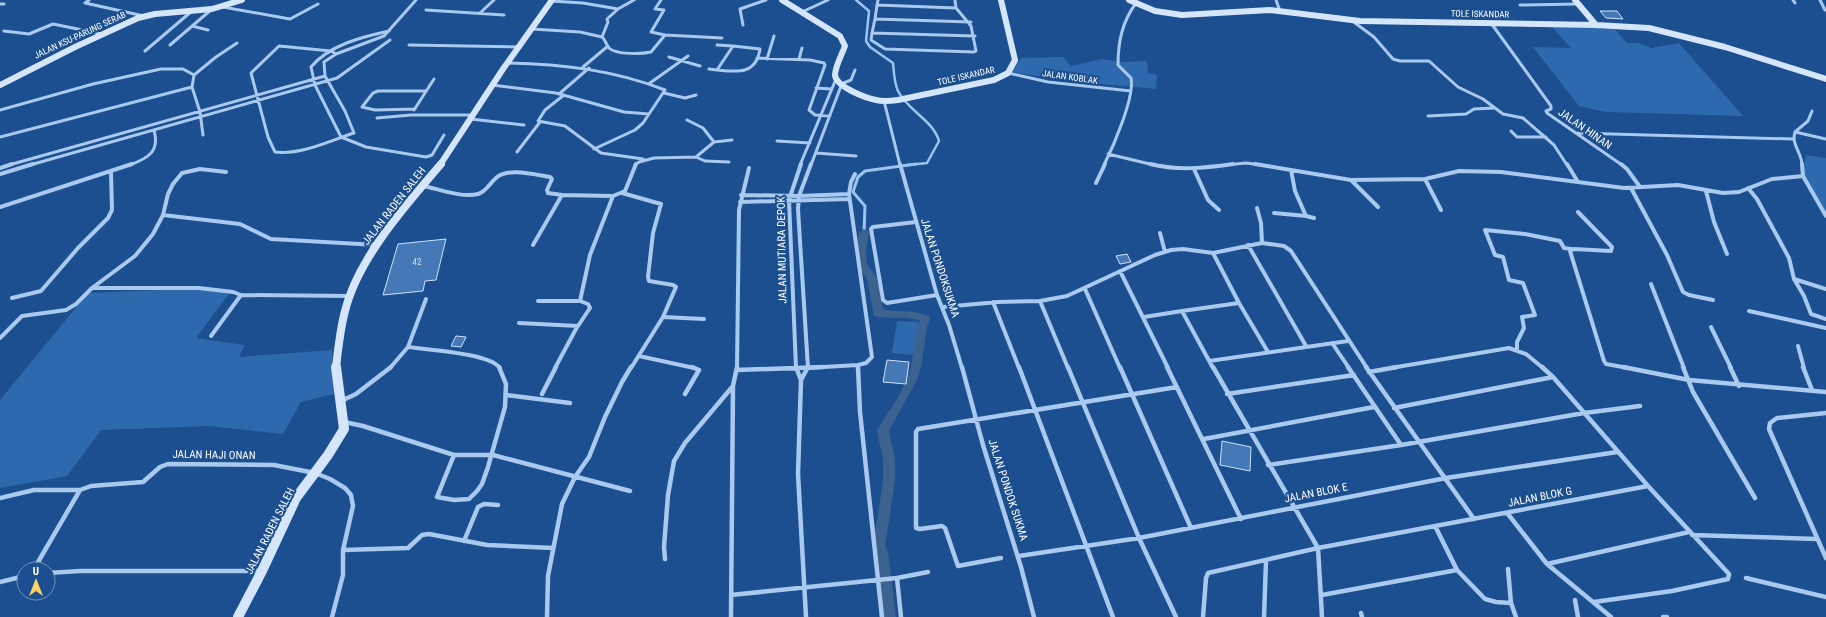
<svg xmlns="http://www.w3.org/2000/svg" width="1826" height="617" font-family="'Roboto Condensed',sans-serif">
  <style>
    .green { fill: #2e69ad }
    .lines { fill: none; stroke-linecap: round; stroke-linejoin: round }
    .stream-far1 { stroke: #9cc4f0; stroke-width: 2.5 }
    .stream { stroke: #9cc4f0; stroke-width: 3 }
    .canal { fill: #3c6290; fill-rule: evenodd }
    .building { fill: #4478b7; stroke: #cfe3fa }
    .street-far2 { stroke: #a9c9ee; stroke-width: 3 }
    .street-far1 { stroke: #a9c9ee; stroke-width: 4 }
    .street { stroke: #a9c9ee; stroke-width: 4.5 }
    .secondary-far2 { stroke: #d6e6fa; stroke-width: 6 }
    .secondary-far1 { stroke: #d6e6fa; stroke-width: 8 }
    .secondary { stroke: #d6e6fa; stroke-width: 10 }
    .labels { text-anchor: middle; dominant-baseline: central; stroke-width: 4; stroke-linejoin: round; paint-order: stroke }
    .far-street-label { font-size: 9px; fill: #fff; stroke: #1b4f8f }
    .number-label { font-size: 9px; fill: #d0dded }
    .street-label { font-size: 11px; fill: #fff; stroke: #1b4f8f }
  </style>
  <rect width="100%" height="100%" fill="#1b4f8f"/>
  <path class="green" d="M1552 27 1614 28 1627 43H1639L1651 48 1679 43 1743 116 1606 112 1579 106 1533 47 1571 48Z
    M1063 57 1071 66 1102 59 1122 62 1147 61 1148 73 1157 75 1156 89 1061 80 1006 71 1022 58Z
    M1806 155 1826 158V215L1802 179Z
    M185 289 231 291 196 338 245 345 239 357 332 350 334 394 301 402 283 434 208 426 101 430 67 476 0 488V400L88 293Z
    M897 321 919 322 914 355 892 353Z"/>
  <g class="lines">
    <path class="stream-far1" d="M856 0 869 11 866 41 870 47 893 63C894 72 894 82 898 91 908 111 933 120 939 141L927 163 908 165"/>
    <path class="stream" d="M864 232 865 206 853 192 858 177 865 171 916 164"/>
    <path class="canal" d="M864 229 869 232 866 250 867 264 877 278 883 310 914 312 929 316 930 319 927 327 921 367 917 380 889 431 895 459V481L885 546 888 552 896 617H884L876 552 873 546 883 481V459L877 431C886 414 900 397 907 379 915 360 912 339 920 321 906 315 889 320 874 316L867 279 857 264 856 250 859 232Z"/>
  </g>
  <path class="building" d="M1600 11H1617L1623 19 1606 18Z
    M446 239 436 280 425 281 423 291 383 295 398 244Z
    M1127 254 1131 262 1120 264 1116 256Z
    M456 336 466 337 461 347 451 346Z
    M887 360 909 362 906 384 883 382Z
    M1222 441 1251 447 1250 471 1220 465Z"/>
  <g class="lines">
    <path class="street-far2" d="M89 0 85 3 144 16
      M661 0 655 9 664 10 651 32 665 35
      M878 0 877 5 956 8
      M1276 0 1280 11
      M1793 0 1795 3
      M1820 0 1825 10
      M551 1 583 3 618 9
      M0 4H4
      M877 5 875 19 971 22
      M1520 5 1578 4
      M223 7 290 19 318 4
      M426 10 504 15
      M802 12 828 0
      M480 13 494 0
      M875 19 872 33 975 36
      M1351 20 1374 37 1393 59 1400 61H1429L1458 87 1483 99 1503 114 1523 118 1554 145 1567 165
      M1491 23 1551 106V109L1546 111 1547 113 1622 165
      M743 25 740 9 766 0
      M192 26 208 30
      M532 29 580 32 602 37C606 40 606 45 609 48 616 55 642 54 651 52L665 35 722 38
      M4 31 29 34 53 24 102 34
      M389 31C362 37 329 45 311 67L315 85 341 137 366 147 426 157 432 155 444 135
      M872 33 871 40 885 49 974 52 976 51 971 26 956 8 955 0
      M602 37 608 22 607 19 618 9 634 0
      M170 45 212 9
      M409 45 519 47
      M717 45 733 46
      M733 46 760 49C756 75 737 72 717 70Z
      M145 51 192 11
      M336 54 331 51 279 46 251 73 268 137 275 152C302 155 329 141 354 133
      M669 57 700 66
      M757 58 810 60 824 63 825 65 809 110 815 115 830 116
      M767 59 774 36
      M799 59 802 48
      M507 63C562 64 614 70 665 90L643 123 635 130 594 149
      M583 67 608 46
      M709 69 717 70
      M1008 73 1048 82 1131 91
      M194 75 192 87 200 112 203 135
      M194 75 216 57 237 43
      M650 83 688 56
      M841 84 851 80 855 70
      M492 85 556 93 624 112 649 114
      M816 88 831 89
      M664 93 685 98 696 95
      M559 94 589 68
      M564 95 545 110 538 121 565 126 601 153 643 159
      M884 101 900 165
      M415 109 375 110 362 107 373 93 378 91H425
      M0 110 93 84 161 69H183L194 75
      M414 110 434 79
      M1428 116 1466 114 1474 109 1494 108
      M377 118 411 115H473
      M471 119 524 125
      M687 120 703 128 714 142
      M1511 131 1517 137H1546
      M1795 132 1808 121 1812 111
      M354 133 345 111 325 76 324 62 336 54 384 36 416 0
      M1576 133 1793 139
      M0 137 192 87
      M777 141 810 143
      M517 152 540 122
      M816 153 856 156
      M1108 154 1154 165
      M696 157 705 161 729 162
      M9 165 325 76
      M30 165 337 78 390 40
      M130 165C148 158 160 152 154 130
      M635 165 639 162 654 158 696 157 714 142 732 140
      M800 165 836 79
      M811 165 841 86
      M1104 165C1113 147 1135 97 1131 78L1118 65C1118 42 1122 22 1136 3
      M1225 165 1246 163 1261 165
      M1802 165C1802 153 1791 145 1795 132L1826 139"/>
    <path class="street-far1" d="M900 164 937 295 949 325 962 368
      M1150 164C1178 171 1205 168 1233 164
      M1255 164 1351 180 1425 179 1459 171 1501 172 1624 188 1678 185 1723 193 1739 192 1772 179 1803 176
      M1567 164 1578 182
      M1621 164 1627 169 1640 187
      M1802 164 1803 176 1826 216
      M0 168 12 164
      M1194 169 1208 200 1219 210
      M1291 170 1295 191 1306 216 1314 218
      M0 174 33 164
      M1425 179 1441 210
      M1351 180 1378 207
      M1096 183 1105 164
      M423 186C439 189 461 198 478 194 486 192 490 183 496 178 507 167 536 175 550 177L552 179 547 190 548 193 562 195
      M1631 188 1667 255 1683 292 1689 295 1713 300
      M1748 188 1757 199 1789 258 1794 279 1804 296 1811 314 1826 319
      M1706 191 1714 222 1727 254
      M622 193 661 204 653 233 648 277 649 281 673 285 676 287 663 317 631 368
      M741 195 799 196 849 194
      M740 202 849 199
      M0 207 132 164
      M1257 208 1261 223 1262 243
      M1578 212 1612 247 1611 251 1574 249 1570 251 1604 361 1606 364 1628 368
      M1274 213 1306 216
      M163 215 240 224 271 239 377 245
      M916 222 873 227 871 229 883 300 887 303 937 295
      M1160 233 1165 252
      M533 245 562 195 613 196 625 191 636 164
      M1248 245 1306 346
      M1213 253 1239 303 1268 352
      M1120 271 1168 368
      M1794 279 1826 289
      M1651 284 1684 368
      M93 288H199L233 292 241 295 350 296
      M1085 289 1120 368
      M12 298 41 291 78 248 108 218 112 210 111 172
      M538 301H580
      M1040 301 1068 368
      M993 302 1019 368
      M943 307 998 302 1040 301 1067 296 1155 255 1171 250 1183 249 1213 253 1262 243 1284 246 1291 251 1367 368
      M1182 311 1239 303
      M1749 311 1826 328
      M663 317 704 319
      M1144 317 1182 311 1213 368
      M519 323 578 326
      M1711 327 1731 368
      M211 336 241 295
      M0 338 22 316 66 310 76 304 92 288 135 256 153 234 163 215 168 194 173 184 182 173 200 169 226 172
      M1332 343 1349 368
      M1798 346 1804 368
      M408 347C428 350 489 353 500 368
      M1517 350V342L1524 328 1522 317 1535 315 1523 283 1509 280 1503 257 1495 255 1485 230 1525 234 1560 241 1564 248 1571 249
      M639 356 694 368
      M1209 361 1348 341
      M858 365V368
      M390 368 408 347 426 299
      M555 368 576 329 590 308 588 304 580 301 590 255 613 196
      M737 368 739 210 749 168
      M796 368 789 200 801 164
      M807 368 858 365 866 363 872 357 849 194 851 182 855 174
      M808 368 798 209 799 196 811 164
      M1391 368 1509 348 1526 354 1543 368"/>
    <path class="street" d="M796 367 801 380 798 474 806 617
      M858 367 860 412 882 617
      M962 367 983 445 1021 567 1034 617
      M1019 367 1113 617
      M1068 367 1139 538 1176 617
      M1120 367 1191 528
      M1167 367 1241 519
      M1348 367 1401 445
      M1366 367 1474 519
      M1542 367 1553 377 1648 486 1729 574 1728 579 1672 591 1594 602
      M1623 367 1689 380 1826 392
      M1683 367 1693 392 1755 498
      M1730 367 1739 386
      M1803 367 1812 390
      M737 370 823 367
      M1369 372 1397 367
      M801 380 808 367
      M542 394 556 367
      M685 394 699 370 692 367
      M1227 394 1354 375
      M506 395 570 403
      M341 401 356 394 391 367
      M1394 408 1553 377
      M1826 413 1777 418 1770 423 1769 429 1826 558
      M344 422 363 426 454 455H493L630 491
      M1204 439 1374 407
      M454 455 437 497 454 500 469 499 477 491 482 484 488 467 505 407 506 384 499 367
      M1268 465 1401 445 1584 413 1640 406
      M0 498 34 490H80L91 486 143 482 160 467 168 464 274 465 315 473 330 479 345 488 351 495 353 506 343 550V575L332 617
      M1508 514 1547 564 1611 617
      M1692 535 1817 539
      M464 541 478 507 484 504 498 505
      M343 550 408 548 422 535 429 534 487 545 553 548
      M1019 556 1139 538 1446 478 1617 452
      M1001 558 958 566 945 528 942 526 920 529 916 528V432L918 429 1177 387
      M665 559 664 547 668 495 674 461 685 443 733 386 737 367
      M1547 564 1689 532
      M34 569 80 490
      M1508 569 1511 603 1516 617
      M1457 570 1485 599 1496 602 1511 603
      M48 573 80 571H262
      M1746 578 1826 597
      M0 582 24 576
      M731 595 897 578
      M1322 595 1457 570 1435 526
      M1575 600 1578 617
      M1361 613 1362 617
      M547 617 548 576 562 504 575 477 589 457 605 417 622 382 631 367
      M731 617 733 386
      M901 617 897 578 928 572
      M1203 617 1206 578 1208 573 1318 548 1213 367
      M1264 617 1266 561
      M1322 617 1318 548 1648 486
      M1663 617H1667"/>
    <path class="secondary-far2" d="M782 0 840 36 845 46C842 54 835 67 835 75 836 87 866 98 876 100 883 102 891 101 898 100L994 80 1008 73 1015 60 1001 0
      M1129 0 1155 11 1182 15 1270 10 1360 21 1596 25 1649 28 1725 47 1826 79
      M1575 0 1596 25
      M0 85 75 47 138 18 155 14 212 9 242 0
      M440 165 503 69 552 0"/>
    <path class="secondary-far1" d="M336 368C338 349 340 330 345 311 358 258 406 205 441 164"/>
    <path class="secondary" d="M238 617 262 571 296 498 328 455 344 429 336 367"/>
  </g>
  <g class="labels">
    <g class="far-street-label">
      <text transform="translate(1480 14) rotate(1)">TOLE ISKANDAR</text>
      <text transform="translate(80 35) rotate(-25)">JALAN KSU-PARUNG SERAB</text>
      <text transform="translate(966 76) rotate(-13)">TOLE ISKANDAR</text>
      <text transform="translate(1070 77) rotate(8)">JALAN KOBLAK</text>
    </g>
    <g class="number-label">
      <text x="417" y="262">42</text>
    </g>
    <g class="street-label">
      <text transform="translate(1585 129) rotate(35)">JALAN HINAN</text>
      <text transform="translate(394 206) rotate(-52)">JALAN RADEN SALEH</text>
      <text transform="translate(782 250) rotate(-91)">JALAN MUTIARA DEPOK</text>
      <text transform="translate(940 268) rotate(72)">JALAN PONDOKSUKMA</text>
      <text transform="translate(214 455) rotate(1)">JALAN HAJI ONAN</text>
      <text transform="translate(1008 490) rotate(72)">JALAN PONDOK SUKMA</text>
      <text transform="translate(1316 493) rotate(-11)">JALAN BLOK E</text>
      <text transform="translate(1540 497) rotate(-11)">JALAN BLOK G</text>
      <text transform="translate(270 531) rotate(-63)">JALAN RADEN SALEH</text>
    </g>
  </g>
  <g transform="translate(36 581)"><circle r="19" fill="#1b4f8f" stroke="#7695bc"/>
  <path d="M0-3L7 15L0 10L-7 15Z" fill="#ffd166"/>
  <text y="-6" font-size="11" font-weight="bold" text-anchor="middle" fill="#ffffff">U</text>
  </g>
</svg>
